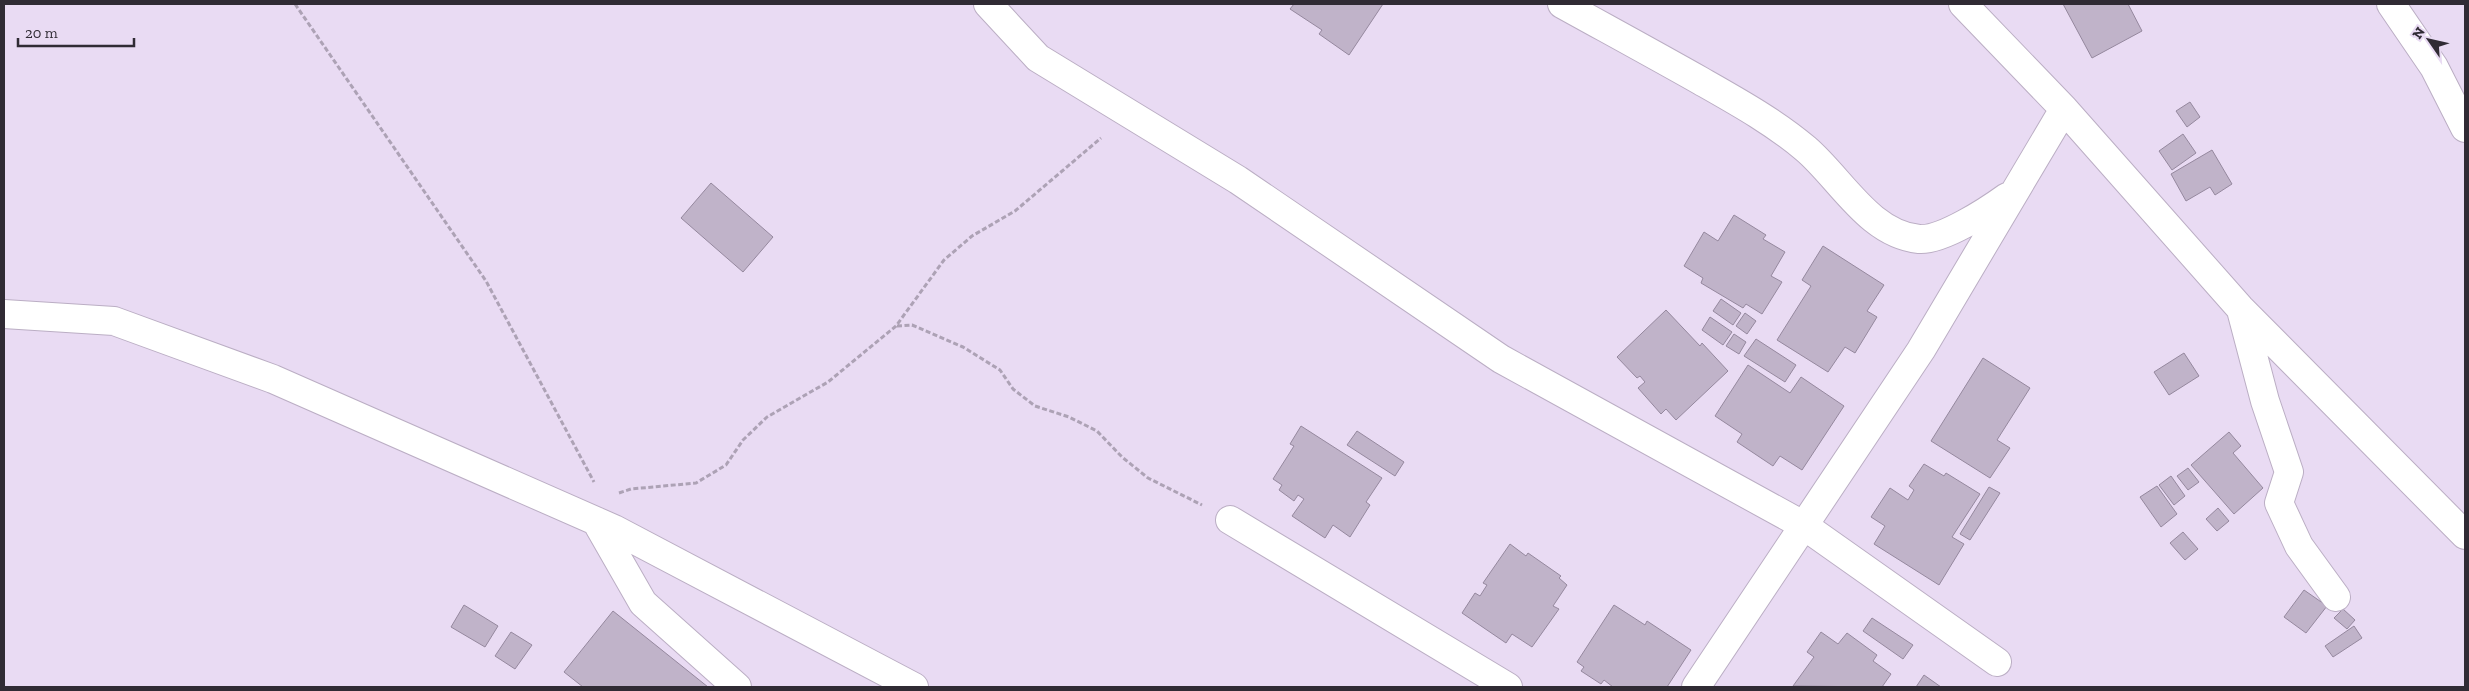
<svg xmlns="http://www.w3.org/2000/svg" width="2469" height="691" font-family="'Zilla Slab',serif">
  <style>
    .building { fill: #c0b3c9; stroke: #95889e }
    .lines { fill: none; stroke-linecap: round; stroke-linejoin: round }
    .minor-casing { stroke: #bbaec4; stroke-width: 30 }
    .path { stroke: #ada2b5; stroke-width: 3; stroke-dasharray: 5 2.5; stroke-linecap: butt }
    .minor { stroke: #fff; stroke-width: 28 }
  </style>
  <rect width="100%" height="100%" fill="#e9dbf3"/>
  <path class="building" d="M1294 4H1383L1349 55 1319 34 1322 30 1290 9Z
    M2063 4H2128L2142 31 2092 58Z
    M2190 102 2200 117 2187 127 2176 111Z
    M2183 134 2196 153 2172 170 2159 151Z
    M2212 150 2232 184 2215 195 2210 187 2186 201 2171 174Z
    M711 183 773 237 743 272 681 218Z
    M1734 215 1766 235 1763 239 1785 252 1771 276 1782 282 1762 314 1746 304 1743 308 1701 283 1703 278 1684 266 1704 232 1718 241Z
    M1823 246 1884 285 1867 311 1877 317 1855 353 1845 347 1828 372 1777 340 1811 286 1802 280Z
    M1721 299 1741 313 1733 325 1713 311Z
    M1666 310 1700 346 1702 343 1728 371 1676 420 1666 409 1661 414 1638 388 1645 382 1640 376 1637 378 1617 357Z
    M1745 313 1756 321 1747 334 1736 326Z
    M1710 317 1732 332 1723 345 1702 330Z
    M1734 334 1746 342 1739 354 1726 346Z
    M1756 339 1796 365 1785 382 1744 356Z
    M2184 353 2199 376 2169 395 2154 372Z
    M1983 358 2030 388 1997 440 2010 448 1990 478 1931 441Z
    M1748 365 1790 393 1801 377 1844 406 1802 470 1780 456 1773 466 1737 442 1742 434 1715 416Z
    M1301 426 1382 478 1366 502 1370 505 1350 537 1333 525 1325 538 1292 516 1304 499 1298 495 1294 501 1279 490 1282 485 1273 479 1294 446 1290 444Z
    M1357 431 1404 462 1395 476 1347 445Z
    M2229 432 2241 446 2233 453 2263 488 2234 514 2191 465Z
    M1924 464 1944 476 1946 473 1980 494 1952 537 1964 544 1939 585 1874 544 1885 526 1871 517 1890 488 1908 500 1914 490 1909 486Z
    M2188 468 2199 482 2188 490 2177 476Z
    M2171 476 2185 496 2174 505 2159 485Z
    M2157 486 2177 514 2161 527 2140 497Z
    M1989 487 2000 493 1970 540 1960 534Z
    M2218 508 2229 521 2217 531 2206 519Z
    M2183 532 2198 549 2185 560 2170 543Z
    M1510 544 1526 556 1528 553 1561 576 1559 578 1567 585 1553 606 1559 609 1532 647 1512 634 1506 643 1462 613 1475 593 1480 596 1487 585 1483 583Z
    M2304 590 2327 606 2306 633 2284 617Z
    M464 605 498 626 485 647 451 627Z
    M1614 605 1645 625 1647 621 1691 650 1667 687H1613L1604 680 1601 684 1581 671 1584 667 1577 662Z
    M2343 609 2355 620 2347 629 2334 618Z
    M613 611 708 687H583L564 672Z
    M1872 618 1913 645 1903 659 1863 631Z
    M2354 626 2362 638 2333 657 2325 646Z
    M511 632 532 645 515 669 495 656Z
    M1821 632 1838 644 1847 633 1877 655 1873 661 1891 674 1882 687 1793 686 1814 657 1807 652Z
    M1924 675 1941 687H1916Z"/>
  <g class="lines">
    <defs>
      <path id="minor" d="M988 4 1038 58 1238 180 1501 359 1803 525 1997 662
        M1562 4C1609 30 1655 55 1701 81 1738 102 1774 122 1806 149 1841 179 1869 234 1919 239 1942 241 1989 210 2007 197
        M1963 4 2064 109 2240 308 2465 535
        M2391 4 2434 67 2465 128
        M2241 310 2265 401 2289 472 2279 503 2299 546 2336 597
        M4 314 114 321 273 379 614 529 914 687
        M1230 520 1508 687
        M596 521 643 603 737 687
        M1696 687 1921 350 2064 109"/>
    </defs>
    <use href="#minor" class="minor-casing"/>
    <path class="path" d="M295 4 486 281 594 482
      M897 326 912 325 963 347 1000 370 1013 389 1035 406 1069 417 1097 431 1122 457 1148 478 1202 505
      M619 493 631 489 696 483 726 465 743 440 767 417 828 382 896 326 944 260 972 236 1015 211 1101 138"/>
    <use href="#minor" class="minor"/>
  </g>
  <rect width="2469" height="691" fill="none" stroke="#302b34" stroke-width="10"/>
  <g transform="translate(2429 40) rotate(304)" stroke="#e9dbf3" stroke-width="4" paint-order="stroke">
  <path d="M0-4L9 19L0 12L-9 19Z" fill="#302b34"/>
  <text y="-8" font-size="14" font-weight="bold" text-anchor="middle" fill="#302b34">N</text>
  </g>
  <path d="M18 38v8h116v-8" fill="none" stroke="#302b34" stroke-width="2.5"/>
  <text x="25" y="38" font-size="15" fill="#302b34" stroke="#e9dbf3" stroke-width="4" paint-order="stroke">20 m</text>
</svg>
